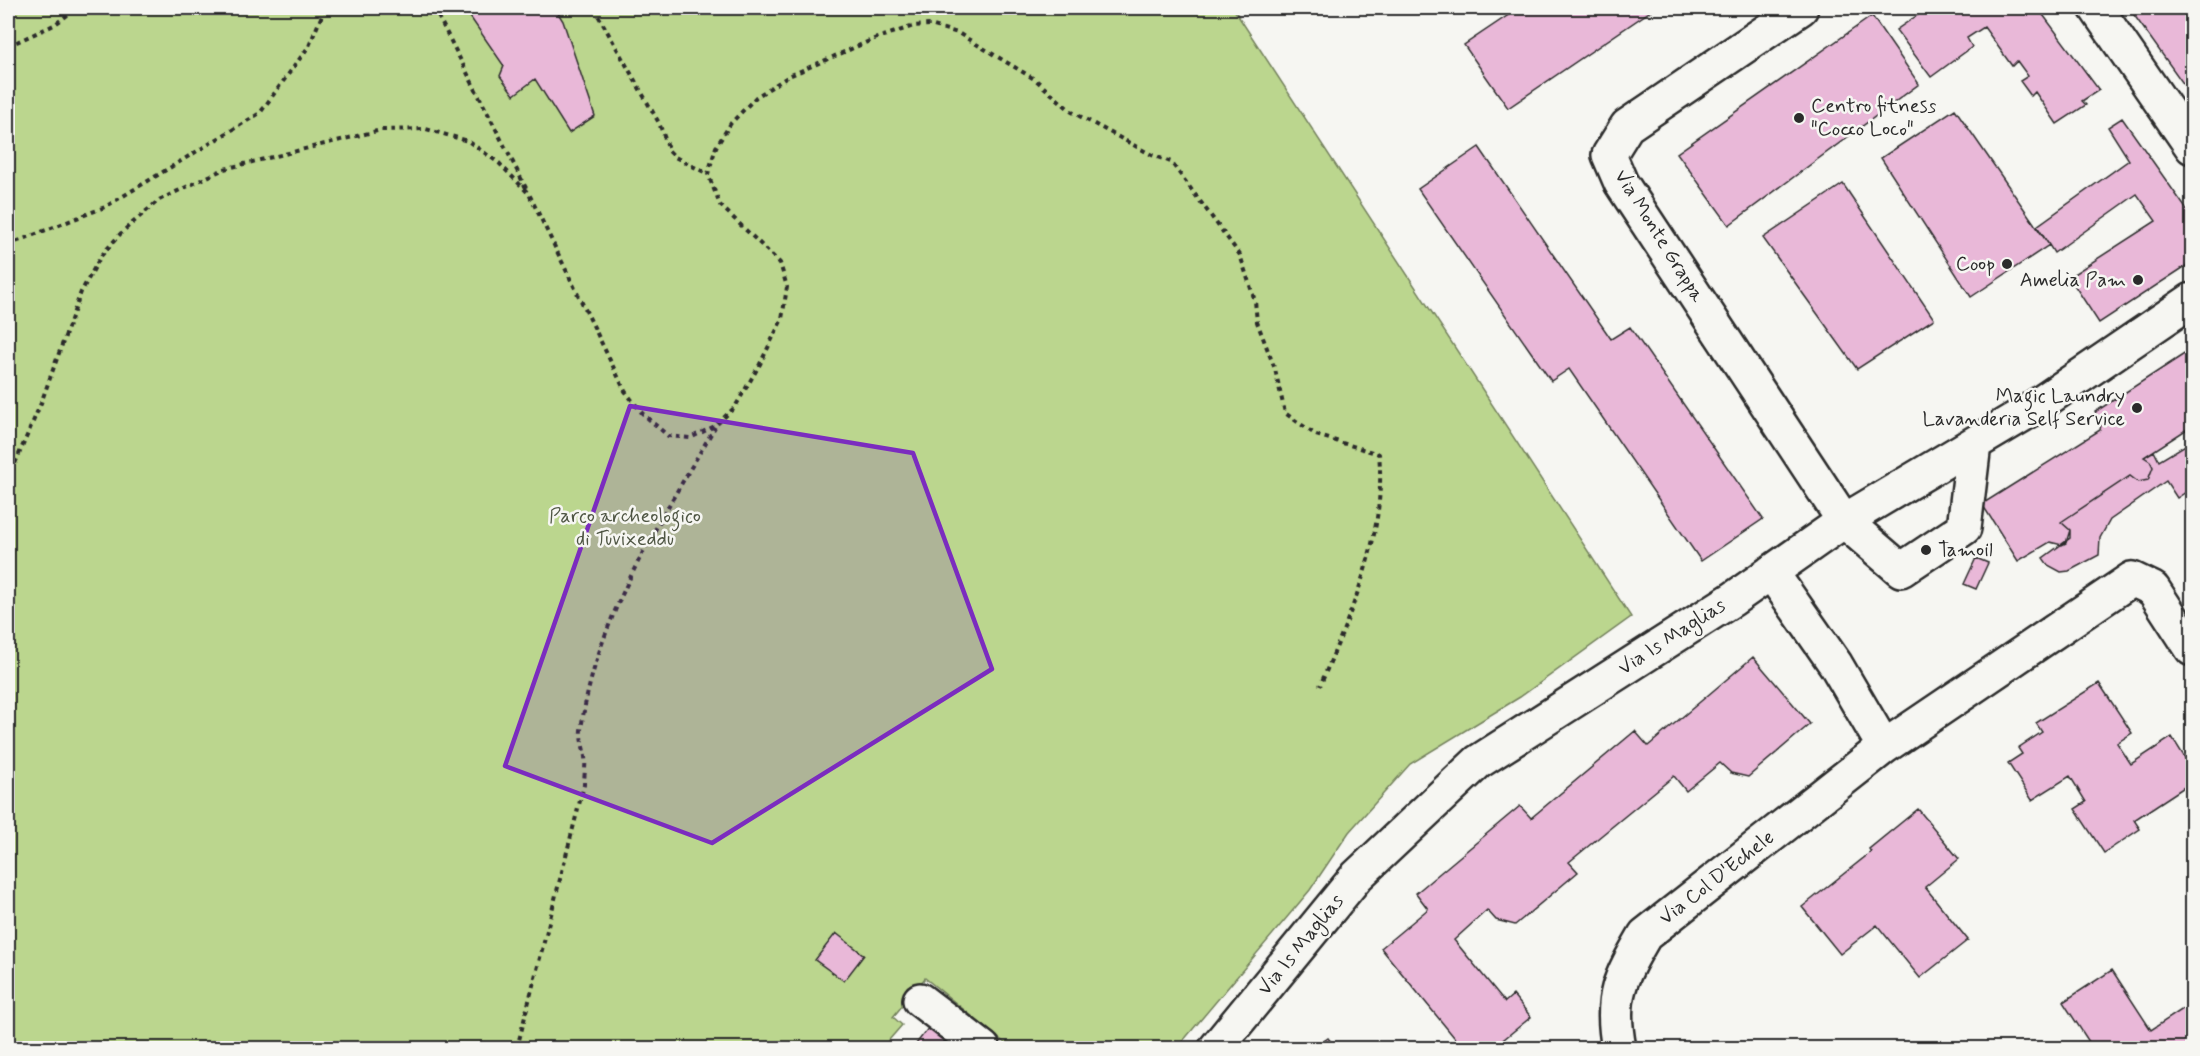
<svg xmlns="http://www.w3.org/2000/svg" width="2200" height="1056" font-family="Mynerve,sans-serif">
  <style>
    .green { fill: #bbd68e; stroke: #73805c; stroke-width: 1.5 }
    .building { fill: #e9b8d8; stroke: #2b2b2b; stroke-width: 1.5 }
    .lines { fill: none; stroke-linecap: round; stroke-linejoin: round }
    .minor-casing { stroke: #2b2b2b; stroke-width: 38 }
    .path { stroke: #2b2b2b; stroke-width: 4; stroke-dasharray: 4.5 4.5; stroke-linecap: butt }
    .minor { stroke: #f6f6f2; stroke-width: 33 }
    .marked { fill: #7b2cbf; fill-opacity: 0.2; stroke: #7b2cbf; stroke-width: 4.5; stroke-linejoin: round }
    .poi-dot { fill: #2b2b2b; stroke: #f6f6f2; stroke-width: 2 }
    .labels { text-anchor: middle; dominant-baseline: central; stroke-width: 5; stroke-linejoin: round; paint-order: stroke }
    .poi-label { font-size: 20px; fill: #2b2b2b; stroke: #f6f6f2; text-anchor: end }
    .street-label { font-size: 20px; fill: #2b2b2b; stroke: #f6f6f2 }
    .park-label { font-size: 20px; fill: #4f5644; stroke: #f6f6f2 }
  </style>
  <rect width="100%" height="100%" fill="#f6f6f2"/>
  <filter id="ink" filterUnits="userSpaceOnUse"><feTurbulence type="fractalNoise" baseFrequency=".0167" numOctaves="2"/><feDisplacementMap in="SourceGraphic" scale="12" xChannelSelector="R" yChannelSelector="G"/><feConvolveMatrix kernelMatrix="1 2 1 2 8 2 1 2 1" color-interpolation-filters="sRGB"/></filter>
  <g filter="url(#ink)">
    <path class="green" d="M8 8H1233L1631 617 1520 697 1410 764 1349 832 1310 890 1177 1048H1011L925 978 893 1017 902 1025 882 1048H8Z"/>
    <path class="building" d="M464 8H555L563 21 595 116 569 133 535 79 514 95 500 76 504 66Z
      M1519 8H1655L1508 108 1464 45Z
      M1928 8H2038L2099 90 2082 101 2086 105 2057 124 2035 92 2031 96 2020 81 2028 76 2017 61 2012 66 1984 27 1967 38 1972 47 1931 77 1896 30Z
      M2129 8H2187L2192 15V96Z
      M1872 16 1919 84 1729 225 1677 153Z
      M1955 109 2049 245 1971 297 1881 158Z
      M2122 118 2192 217V262L2099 323 2069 277 2156 221 2137 194 2054 253 2037 226 2129 160 2108 127Z
      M1479 147 1611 339 1630 327 1763 519 1701 561 1569 369 1551 381 1418 189Z
      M1843 184 1934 319 1857 369 1763 238Z
      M2192 349V426L2144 457 2150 461 2153 467 2148 480 2138 482 2130 476 2061 522 2070 530 2066 543 2062 545 2050 542 2018 561 1982 504 2100 430 2101 424 2095 412Z
      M2192 441V488L2177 498 2166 481 2110 520 2100 538 2099 555 2069 571 2061 572 2048 565 2043 558 2070 538V530L2061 522 2130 476 2138 482 2148 480 2153 467 2150 461 2144 457 2154 451 2159 461Z
      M1976 558 1988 563 1976 589 1964 584Z
      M1753 657 1810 724 1748 777 1731 773 1720 763 1686 791 1674 776 1569 862 1578 872 1515 925 1496 920 1487 910 1454 940 1505 1002 1513 995 1531 1017 1493 1048H1463L1381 948 1428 909 1416 893 1520 806 1531 818 1635 731 1648 746Z
      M2099 683 2132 733 2117 743 2131 764 2172 737 2192 769V782L2134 820 2140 829 2104 853 2075 809 2086 802 2070 776 2032 800 2008 763 2022 754 2018 748 2042 732 2036 723Z
      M1918 809 1959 859 1925 887 1968 940 1920 978 1877 925 1840 954 1802 907 1871 852 1869 849Z
      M836 933 864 955 844 981 815 960Z
      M2112 970 2151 1030 2192 1003V1048H2093L2063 1002Z
      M932 1023 964 1048H913Z
      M1328 1038 1336 1048H1314Z"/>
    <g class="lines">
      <defs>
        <path id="minor" d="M1801 8 1627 126 1609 155 1621 183 1844 521 1901 570 1964 528 1974 444
          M2096 8 2192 147
          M1771 572 1836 665 1884 747
          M920 1000 983 1048
          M1216 1048 1357 876 1478 762 1733 599 1844 521 2032 409 2192 300
          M1619 1048C1609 997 1620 978 1645 935L1884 747 2132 579 2153 589 2192 649"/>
      </defs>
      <use href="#minor" class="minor-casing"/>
      <path class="path" d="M434 8 526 188
        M594 8 659 123 670 152 675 157 708 174
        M8 46 54 25 77 8
        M8 245 105 207 260 113 309 46 325 8
        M8 480 41 403 81 292 101 256 122 232 159 200 224 169 381 130 426 129 468 141 499 163 529 194 625 391 642 413 668 436 690 438 715 426 735 407 760 364 782 319 787 287 780 263 720 205 708 174 716 147 731 123 756 97 789 76 874 39 914 26 930 25 958 33 1036 80 1072 112 1152 155 1171 162 1240 255 1255 301 1257 322 1275 369 1285 413 1316 435 1379 454C1387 535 1351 612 1320 686
        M517 1048 584 785C584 776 586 766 585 757 584 748 580 739 581 730 595 620 660 521 715 427"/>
      <use href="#minor" class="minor"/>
    </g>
  </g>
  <path class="marked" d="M630 406 913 453 992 669 712 843 505 766Z"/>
  <g class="poi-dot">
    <circle cx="1799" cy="118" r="6"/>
    <circle cx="2007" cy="264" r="6"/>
    <circle cx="2138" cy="280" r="6"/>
    <circle cx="2137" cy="408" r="6"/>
    <circle cx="1926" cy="550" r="6"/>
  </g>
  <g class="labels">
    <g class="poi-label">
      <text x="1811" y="106" text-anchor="start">Centro fitness<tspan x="1811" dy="23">"Cocco Loco"</tspan></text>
      <text x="1995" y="264">Coop</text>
      <text x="2126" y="280">Amelia Pam</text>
      <text x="2125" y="396">Magic Laundry<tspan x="2125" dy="23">Lavanderia Self Service</tspan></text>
      <text x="1938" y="550" text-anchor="start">Tamoil</text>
    </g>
    <g class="street-label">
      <text transform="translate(1659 236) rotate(58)">Via Monte Grappa</text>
      <text transform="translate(1672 637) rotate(-33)">Via Is Maglias</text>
      <text transform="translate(1717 878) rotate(-38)">Via Col D'Echele</text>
      <text transform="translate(1301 945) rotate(-51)">Via Is Maglias</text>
    </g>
    <g class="park-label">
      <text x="625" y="516">Parco archeologico<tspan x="625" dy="23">di Tuvixeddu</tspan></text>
    </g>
  </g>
  <rect width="2200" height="1056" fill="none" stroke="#f6f6f2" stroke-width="30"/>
  <rect x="15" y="15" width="2170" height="1026" fill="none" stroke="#2b2b2b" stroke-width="2" filter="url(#ink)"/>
</svg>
